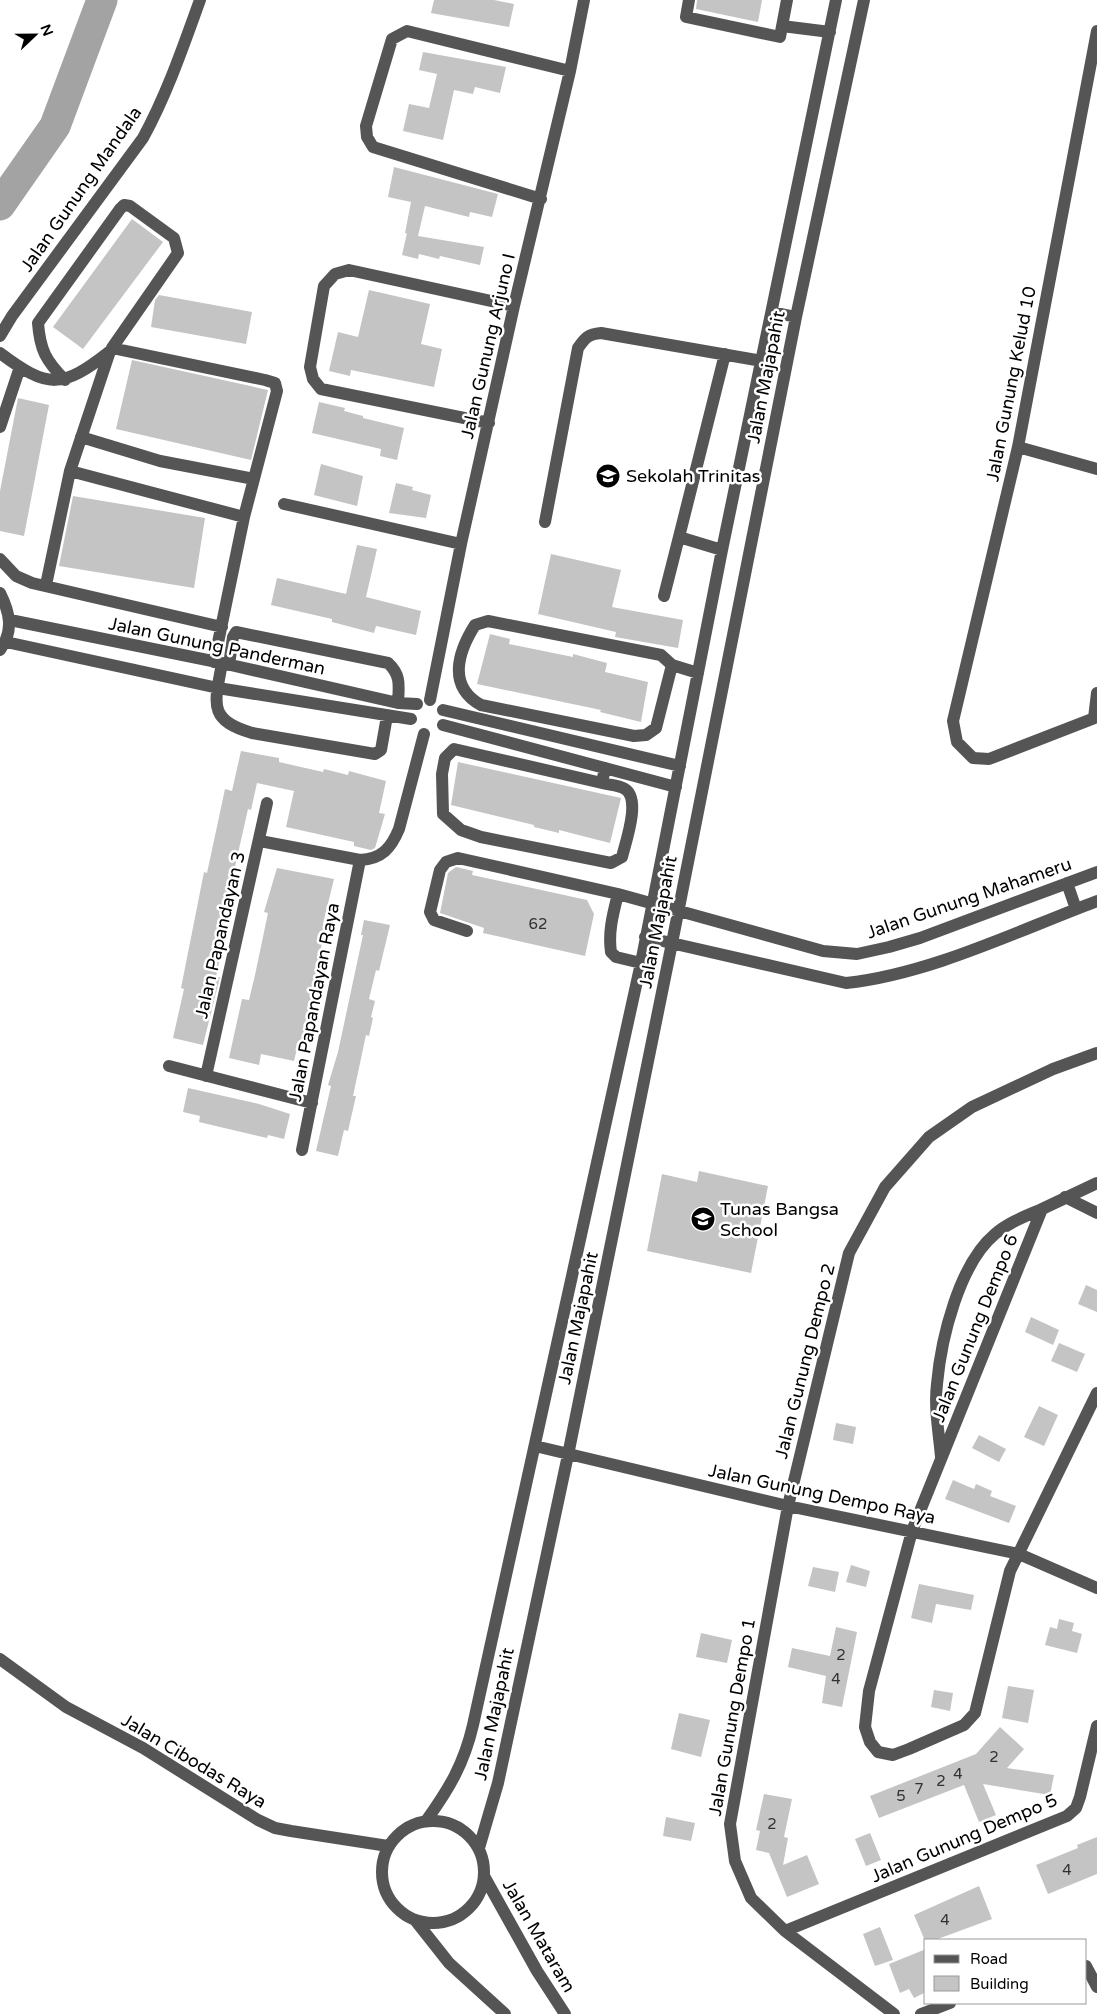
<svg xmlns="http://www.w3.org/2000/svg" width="1097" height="2014" font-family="'Varela Round',sans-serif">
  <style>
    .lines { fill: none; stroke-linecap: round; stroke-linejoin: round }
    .river { stroke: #a3a3a3; stroke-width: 31 }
    .building { fill: #c4c4c4 }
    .minor { stroke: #555; stroke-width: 12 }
    .labels { text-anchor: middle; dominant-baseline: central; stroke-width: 5; stroke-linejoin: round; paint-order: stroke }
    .number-label { font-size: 15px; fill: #313131 }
    .street-label { font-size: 18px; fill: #000; stroke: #fff }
    .poi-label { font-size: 18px; fill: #000; stroke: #fff; text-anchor: start }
  </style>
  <rect width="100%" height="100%" fill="#fff"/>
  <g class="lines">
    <path class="river" d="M0 205 55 126 102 0"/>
  </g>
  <path class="building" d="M434 0H494L514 4 509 27 431 13Z
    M697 0H762L758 22 696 9Z
    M423 52 506 67 500 93 475 87 473 94 454 90 443 140 403 131 409 104 429 108 437 74 419 70Z
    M394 167 498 194 492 217 470 212 469 217 425 206 418 236 484 247 480 265 440 256 439 259 419 254 418 259 402 255 407 233 417 236 405 233 411 202 388 197Z
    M132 219 163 242 83 349 53 327Z
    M369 290 430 304 421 344 442 349 434 387 351 370 350 376 329 371 338 332 358 337Z
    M159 295 252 312 246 344 151 327 155 300Z
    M132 360 268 390 251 460 116 429Z
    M18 398 49 405 24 536 0 531V491Z
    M319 402 345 408 344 411 363 416V418L404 428 397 460 380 456 381 449 312 433Z
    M321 464 363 476 357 506 314 495Z
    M396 483 413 487 412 490 431 495 426 518 389 513Z
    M73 496 205 518 194 588 59 566Z
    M357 545 377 549 366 597 421 611 416 635 376 626 374 633 332 622V619L271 605 277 578 346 594Z
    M551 554 621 570 612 607 683 620 678 648 615 637 616 632 538 614Z
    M490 634 510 639 509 644 573 657V654L607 663 605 672 648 682 641 722 600 712 601 710 477 684Z
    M241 751 279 758V762L323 772 324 769 348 775 349 771 386 781 379 813 385 814 375 848 371 850 354 846V842L286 827 294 791 257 783 251 810 248 809 219 938 224 939 216 977H220L203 1045 173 1038 184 989 181 988 204 872 207 873 225 789 232 791Z
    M458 762 621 798 610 843 559 830V833L534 827V825L451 805Z
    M456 867 473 871 472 875 587 900 594 914 585 956 483 933 484 928 440 913 448 873Z
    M277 868 334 879 323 924 326 925 312 990 316 991 308 1027H305L301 1045 298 1044 294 1061 261 1054 259 1065 229 1058 242 999 249 1000 255 975 268 913 264 912Z
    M364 920 390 925 379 971 376 970 369 999 375 1001 371 1017 373 1018 369 1036 366 1035 353 1096H356L348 1131 344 1130 338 1156 316 1151 331 1086 328 1085 338 1052 363 935H361Z
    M188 1088 259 1104 290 1114 284 1139 268 1135 267 1138 199 1122 200 1116 183 1112Z
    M699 1171 768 1186 751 1273 647 1251 662 1174 697 1182Z
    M1086 1285 1097 1290V1312L1078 1304Z
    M1031 1317 1059 1330 1053 1345 1025 1332Z
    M1059 1343 1085 1354 1077 1372 1051 1361Z
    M1039 1406 1058 1415 1044 1446 1024 1437Z
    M836 1423 856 1427 853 1444 833 1440Z
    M979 1435 1006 1449 999 1462 972 1448Z
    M953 1480 974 1489 976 1484 992 1491 990 1496 1016 1506 1009 1523 945 1499Z
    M851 1565 870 1571 866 1587 846 1582Z
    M813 1567 839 1572 835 1592 808 1586Z
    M919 1584 974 1595 971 1610 936 1604 932 1623 911 1618Z
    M1059 1619 1074 1623 1072 1631 1082 1634 1077 1653 1045 1645 1050 1627 1057 1629Z
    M836 1627 857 1632 842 1707 822 1703 826 1676 788 1667 792 1648 830 1656Z
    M701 1633 732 1640 727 1663 696 1657Z
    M1008 1686 1034 1690 1028 1723 1002 1718Z
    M934 1690 953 1693 950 1711 931 1707Z
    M679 1713 710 1720 701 1757 671 1749Z
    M1000 1727 1024 1749 1007 1768 1054 1775 1050 1795 983 1784 996 1815 979 1822 964 1785 879 1818 870 1796 976 1754Z
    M764 1794 792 1799 784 1837 788 1838 783 1865 807 1855 819 1884 787 1897 769 1853 756 1850 760 1831 756 1830Z
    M666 1817 695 1823 691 1841 663 1836Z
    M870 1833 881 1860 866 1866 855 1839Z
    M1097 1837V1874L1048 1894 1036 1865 1078 1848 1077 1845Z
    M979 1886 992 1919 935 1940H926V1943L914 1915Z
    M880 1927 893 1960 875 1966 863 1934Z
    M926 1949V1992L914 1998 909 1989 900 1993 889 1964Z"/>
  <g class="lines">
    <path class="minor" d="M689 0 686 17 780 37 787 0
      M782 26 830 32
      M1097 31 1018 447 953 721 957 742 973 758 989 759 1097 717
      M541 199 373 147 367 137 366 126 392 39 407 31 570 71
      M772 312 796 317
      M0 336 12 316 143 138C167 94 183 47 200 0
      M0 353C48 389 62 389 109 352
      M65 380C46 361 40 350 38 323L120 209 124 205 130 206 174 238 178 253 112 348 265 380 275 383 277 391 244 517 214 662
      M489 423 321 389 313 379 310 367 324 286 335 274 349 270 514 306
      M0 427 20 367
      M81 437 160 461 254 479
      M1018 447 1097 469
      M70 471 244 517
      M284 504 461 544
      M545 522 578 348C585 338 588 334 601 333L762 361
      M679 537 725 354
      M0 559 16 576 32 583 222 627
      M46 585 70 471 110 351
      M0 593C10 613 14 631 0 650
      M664 596 679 537 722 550
      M10 620 222 663 398 703 417 704
      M6 642 218 688 411 719
      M222 663C215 703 207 720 252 733L375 754 381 750 387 716
      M229 665 233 637 236 632 388 663C401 675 399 685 398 703
      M672 665 656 728 646 735 634 736 481 705C447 686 458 652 475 625L488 621 661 655 672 665 698 673
      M430 700 461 544 514 306 570 71 584 0
      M443 710 680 766
      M1094 718 1097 693
      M443 725 676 787
      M602 783C609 785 619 785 625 789 641 799 626 841 622 857L611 863 481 837 461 830 443 814 442 774 445 758 454 749 602 783 605 768
      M260 841 360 860C382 859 391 848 399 829L424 734
      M1067 883 1076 909
      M618 894 823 951 857 954 889 947 920 938 1097 872
      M467 931 434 920 430 912 440 870 446 862 458 858 618 894C613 914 608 932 611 952L616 957 641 963
      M645 937 846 983C930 974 1017 931 1097 901
      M169 1066 312 1103
      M206 1076 267 803
      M302 1150 360 860
      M1097 1183 1042 1209 912 1531 869 1691 865 1727 870 1742 878 1752 893 1755 909 1749 964 1725 975 1713 1010 1571 1097 1393
      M1065 1197 1097 1213
      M535 1446 788 1506 1019 1554 1097 1588
      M941 1457C939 1433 934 1408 937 1384 941 1339 959 1264 995 1234 1009 1222 1026 1216 1042 1209
      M0 1659 66 1707 143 1748 258 1820 275 1828 291 1831 388 1846
      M382 1872a51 51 0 1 1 102 0a51 51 0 1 1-102 0Z
      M426 1821C449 1789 464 1764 473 1725L641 963 722 550 836 0
      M479 1848 498 1783 568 1455 672 943 796 317 864 0
      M484 1876 537 1971 565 2014
      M415 1920 449 1963 505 2014
      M785 1931 1067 1816 1076 1808 1080 1797 1097 1726
      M1086 1966 1097 1987
      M894 2014 785 1931 751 1898 735 1861 730 1824 788 1506 849 1253 885 1187 929 1137 972 1107 1053 1069 1097 1053
      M921 2014 950 2003"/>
  </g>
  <defs>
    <symbol id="school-disc" viewBox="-11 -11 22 22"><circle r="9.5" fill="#000" stroke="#fff"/><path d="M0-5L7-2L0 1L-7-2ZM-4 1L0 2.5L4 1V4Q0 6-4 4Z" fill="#fff"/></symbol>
  </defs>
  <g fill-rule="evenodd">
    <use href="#school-disc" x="594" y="462" width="28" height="28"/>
    <use href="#school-disc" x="689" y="1205" width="28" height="28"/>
  </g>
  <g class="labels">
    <g class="number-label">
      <text x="538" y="924">62</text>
      <text x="841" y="1655">2</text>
      <text x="836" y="1679">4</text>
      <text x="994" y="1757">2</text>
      <text x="958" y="1774">4</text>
      <text x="941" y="1781">2</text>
      <text x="919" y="1789">7</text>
      <text x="901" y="1796">5</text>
      <text x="772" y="1824">2</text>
      <text x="1067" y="1870">4</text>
      <text x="945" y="1920">4</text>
    </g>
    <g class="street-label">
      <text transform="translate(81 189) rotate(-55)">Jalan Gunung Mandala</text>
      <text transform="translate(488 346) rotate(-77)">Jalan Gunung Arjuno I</text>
      <text transform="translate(766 377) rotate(-79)">Jalan Majapahit</text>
      <text transform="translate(1011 384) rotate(-79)">Jalan Gunung Kelud 10</text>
      <text transform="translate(217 646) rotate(12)">Jalan Gunung Panderman</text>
      <text transform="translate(969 898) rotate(-19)">Jalan Gunung Mahameru</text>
      <text transform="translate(658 922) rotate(-79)">Jalan Majapahit</text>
      <text transform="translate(220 935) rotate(-77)">Jalan Papandayan 3</text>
      <text transform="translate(314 1002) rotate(-79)">Jalan Papandayan Raya</text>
      <text transform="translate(578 1318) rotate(-78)">Jalan Majapahit</text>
      <text transform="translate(975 1328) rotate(-68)">Jalan Gunung Dempo 6</text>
      <text transform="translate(805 1361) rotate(-76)">Jalan Gunung Dempo 2</text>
      <text transform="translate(822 1494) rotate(12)">Jalan Gunung Dempo Raya</text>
      <text transform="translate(494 1714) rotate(-78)">Jalan Majapahit</text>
      <text transform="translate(732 1717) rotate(-80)">Jalan Gunung Dempo 1</text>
      <text transform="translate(194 1761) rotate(31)">Jalan Cibodas Raya</text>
      <text transform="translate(964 1838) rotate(-23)">Jalan Gunung Dempo 5</text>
      <text transform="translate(539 1936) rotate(60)">Jalan Mataram</text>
    </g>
    <g class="poi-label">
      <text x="626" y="476">Sekolah Trinitas</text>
      <text x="720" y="1209">Tunas Bangsa<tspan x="720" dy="21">School</tspan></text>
    </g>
  </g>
  <rect x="924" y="1939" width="162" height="65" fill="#ffffff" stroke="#999999"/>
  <rect x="934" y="1955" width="25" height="8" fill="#555555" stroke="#999999"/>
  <text x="970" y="1964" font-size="15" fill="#000000">Road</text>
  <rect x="934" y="1976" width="25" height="15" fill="#c4c4c4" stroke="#999999"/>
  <text x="970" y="1989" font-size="15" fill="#000000">Building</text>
  <g transform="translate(35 35) rotate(68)" stroke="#ffffff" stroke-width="4" paint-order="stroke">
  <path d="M0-4L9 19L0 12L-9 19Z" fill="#000000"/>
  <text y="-8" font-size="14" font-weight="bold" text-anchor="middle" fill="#000000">N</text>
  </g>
</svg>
